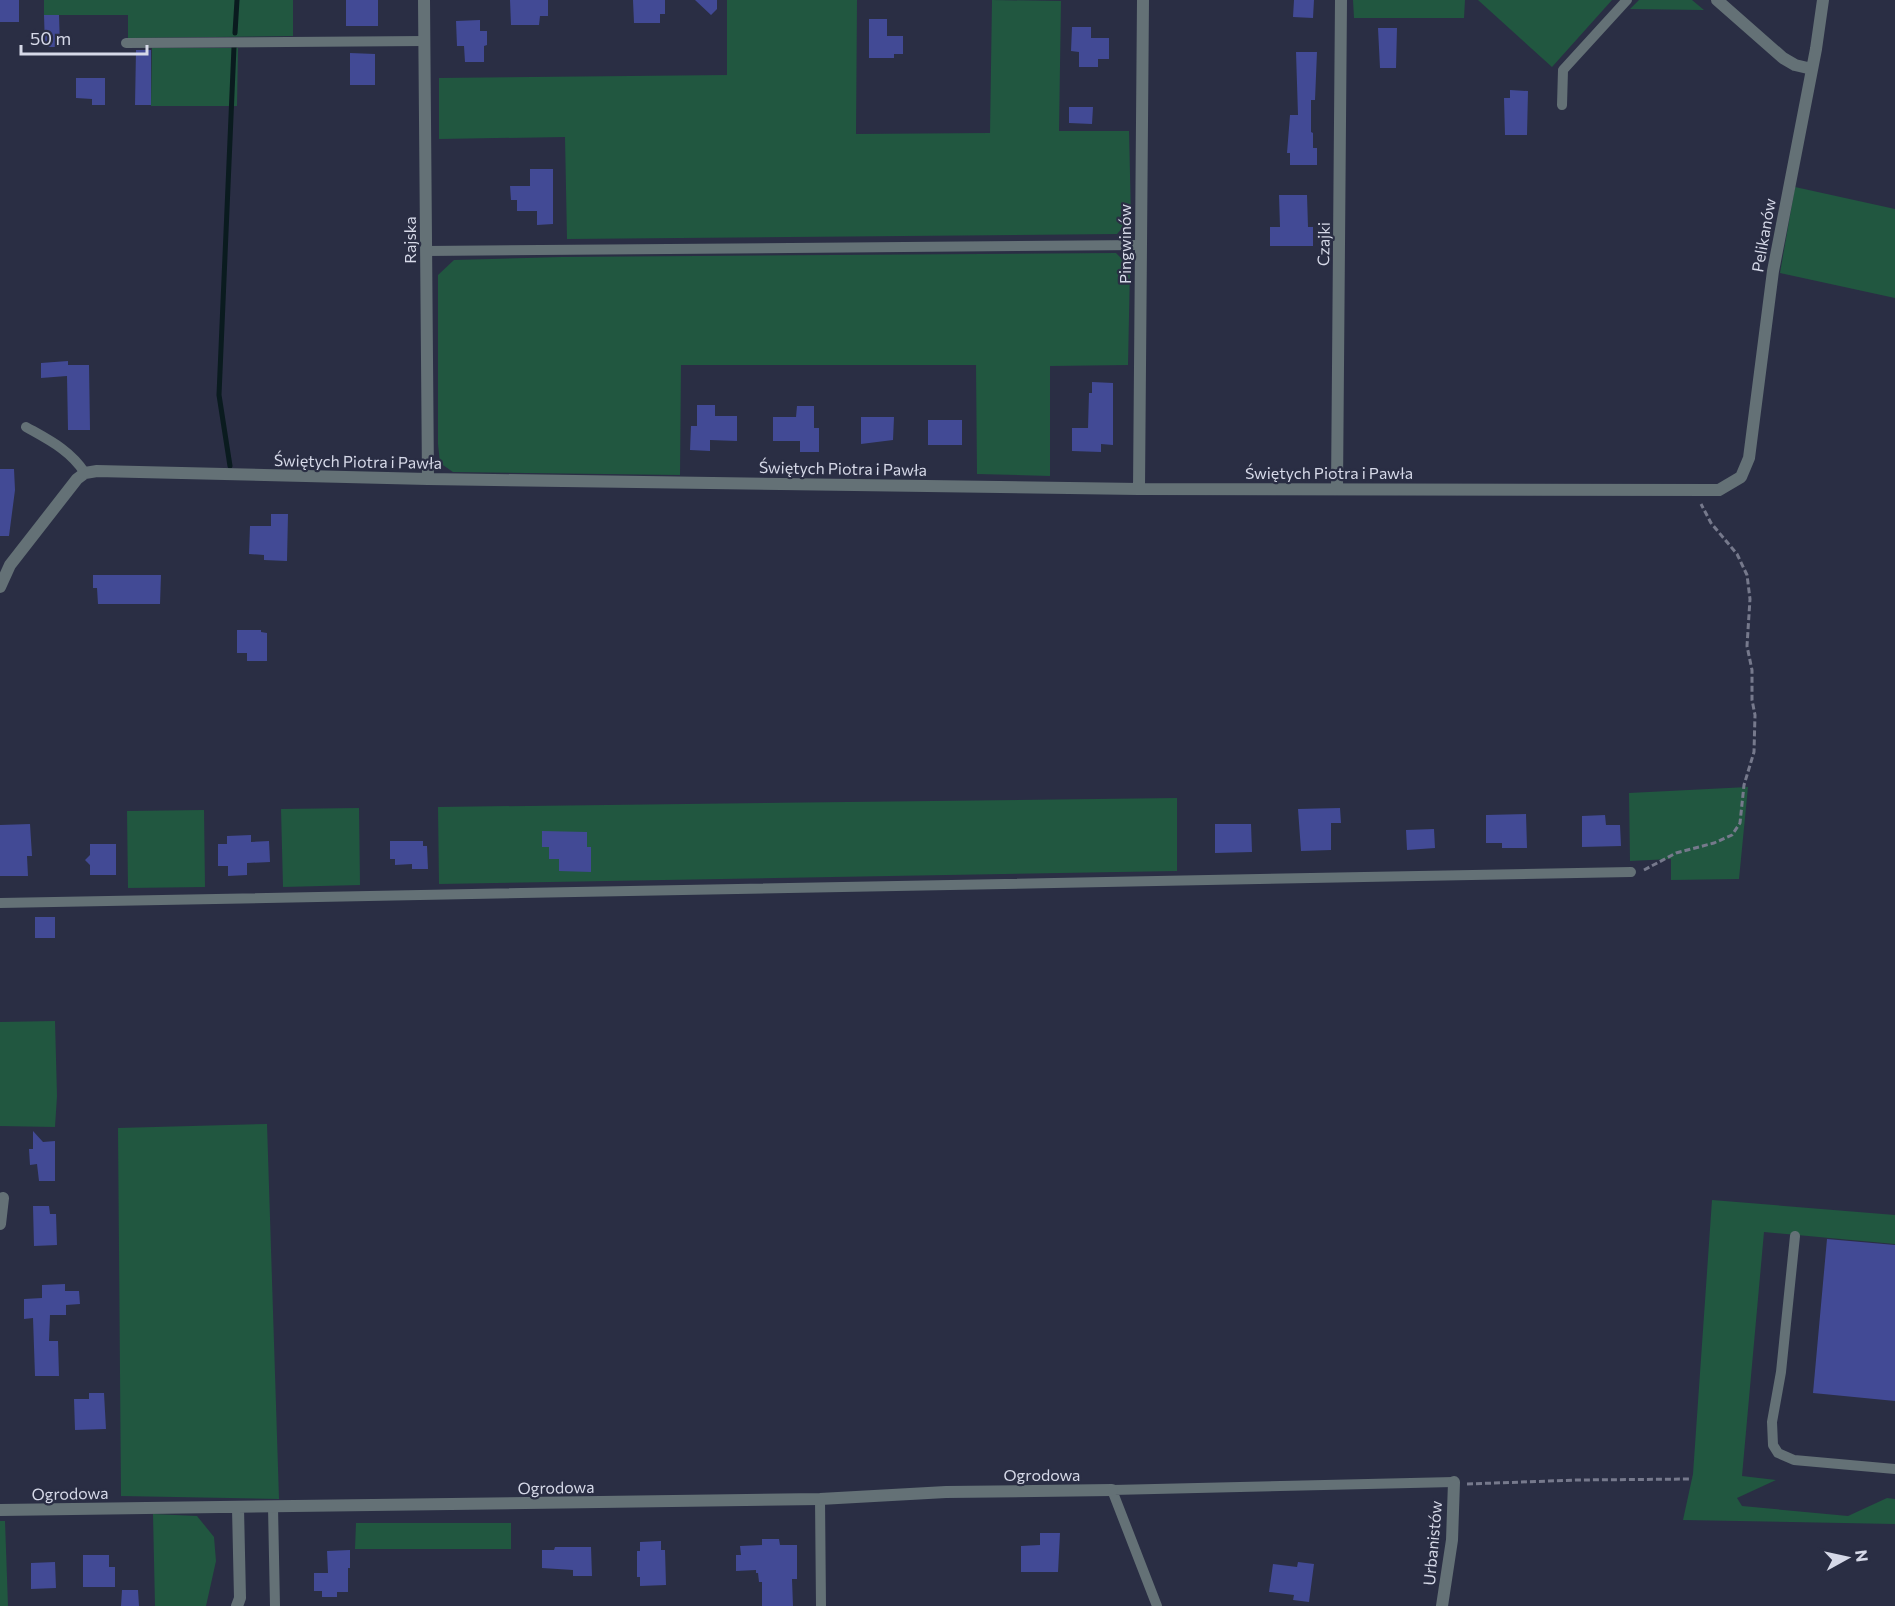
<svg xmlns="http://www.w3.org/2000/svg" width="1895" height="1606" font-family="Commissioner,sans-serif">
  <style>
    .green { fill: #215740 }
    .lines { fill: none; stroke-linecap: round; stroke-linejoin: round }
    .stream { stroke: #0a1b1f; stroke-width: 5 }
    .building { fill: #424a95 }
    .path { stroke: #76798c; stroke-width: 3; stroke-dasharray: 6 3; stroke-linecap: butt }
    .lane { stroke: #647176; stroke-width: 10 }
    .street { stroke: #647176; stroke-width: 12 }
    .labels { text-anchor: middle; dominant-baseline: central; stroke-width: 4.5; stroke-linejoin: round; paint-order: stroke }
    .street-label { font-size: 16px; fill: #d6d9e8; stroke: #2a2e44 }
  </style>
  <rect width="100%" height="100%" fill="#2a2e44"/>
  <path class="green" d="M44 0H293V36L128 38V15H44Z
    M727 0H857L856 134 990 133 992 0 1061 1 1059 131H1129L1131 218 1117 234 567 239 565 137 439 139V78L727 75Z
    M1353 0H1465L1464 18H1354Z
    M1478 0H1612L1552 67Z
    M1639 0H1692L1704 10 1630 9Z
    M152 48H238L237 106H151Z
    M1795 187 1895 209V298L1780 273Z
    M1116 253 1130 267 1128 365 1050 366V476L977 474 976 365H681L680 475 453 472 440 463 438 444V275L454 260 562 257Z
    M1748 787 1739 879 1671 880V859L1630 861 1629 793Z
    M1177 798V871L439 884 438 807Z
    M359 808 360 885 283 887 281 809Z
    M204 810 205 887 128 888 127 811Z
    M55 1021 57 1096 55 1127 0 1126V1022Z
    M267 1124 279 1499 121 1496 118 1128Z
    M1712 1200 1895 1215V1244L1764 1232 1742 1476 1776 1480 1737 1498 1742 1506 1848 1516 1887 1498 1895 1499V1524L1683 1520 1693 1474Z
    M153 1514 197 1516 214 1537 216 1561 206 1606H155Z
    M0 1521H5L8 1606H0Z
    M356 1523H511V1549H355Z"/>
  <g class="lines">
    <path class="stream" d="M235 33 237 0
      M230 466 219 395 234 47"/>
  </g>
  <path class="building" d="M0 0H19V22H0Z
    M346 0H378V26H346Z
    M510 0H548V16H540L539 25H511Z
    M633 0H665V14H660V23H634Z
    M695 0H717V9L711 15Z
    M1294 0H1314L1313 18 1293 17Z
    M44 15H59L60 47H45Z
    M869 19H887V36H903V54H894V58H869Z
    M480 20V31H487V45L484 46V62H465L464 46H457L456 21Z
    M1072 27H1091V38H1109V59H1098V67H1079V52L1071 51Z
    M1378 28H1397L1396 68H1380Z
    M136 50H151V105H135Z
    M1296 52H1317L1315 100H1311V132L1313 133V148H1317V165H1290V153H1287L1290 115H1298Z
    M350 53 375 54V85H350Z
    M76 78H105V105H92V99L76 98Z
    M1510 90 1528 91 1527 135H1505L1504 98H1510Z
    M1069 107H1093L1092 124 1069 123Z
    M530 169H553V224L537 225V211H517V200H511L510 186H530Z
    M1279 195H1307L1308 227H1313V246H1270V227H1280Z
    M68 361V365H89L90 430H68L67 376 41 378V363Z
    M1092 382 1113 383V445L1101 444V452L1072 451V428H1088L1089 393H1092Z
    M697 405H715V416H737V441L710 440V451L690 450 691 426H697Z
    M797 406H814V428H819V452H800V441H773V417H796Z
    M861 417H894L893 440 861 444Z
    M928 420H962V445H928Z
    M0 469H14L15 490 9 536H0Z
    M271 514H288L287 561 264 560V555L249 554 250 526H271Z
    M93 575H161L160 604H98L97 588H93Z
    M237 630H261V632L267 633V661H247V653H237Z
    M1340 808 1341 823H1331V850L1301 851 1298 809Z
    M1526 814 1527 848H1502V843H1486V815Z
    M1605 815 1606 825H1620L1621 846 1582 847V816Z
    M30 824 32 856H27L28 876H0V825Z
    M1215 824H1251L1252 852 1215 853Z
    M1434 829 1435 848 1407 850 1406 830Z
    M542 831 587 832V847H591V872L559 871V859H549V847H542Z
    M251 835V842L269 841 270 862 247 863V875L228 876V866H218V844H227V836Z
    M390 841H423V846H427L428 869H412V864L395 865V859H390Z
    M90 844H116V875H90V865L85 860 90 855Z
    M35 917H55V938H35Z
    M33 1131 43 1142 55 1141V1181H39L37 1164 30 1165 29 1149H33Z
    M33 1206H49L50 1214H56L57 1245 34 1246Z
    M1827 1239 1895 1245V1401L1813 1393Z
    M65 1284V1291H79L80 1304 66 1305V1315H50L49 1341H58L59 1376H35L33 1318 24 1319V1299L42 1298V1285Z
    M89 1393H104L106 1429 75 1430 74 1399H89Z
    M1040 1533H1060L1058 1572H1021V1546L1040 1545Z
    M762 1539H779L780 1545H797V1579H792L793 1606H762V1582H759L758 1573H756V1570L736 1571V1555H741L740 1546 762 1545Z
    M661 1541V1550H665L666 1585 640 1586V1577H637V1551H640V1542Z
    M555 1547H591L592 1576H573V1570L542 1568V1550H554Z
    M350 1550V1568H348V1592H337V1597H322V1591H314V1573H328L327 1551Z
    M83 1555H109V1567H115V1587H83Z
    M55 1562 56 1588 31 1589V1563Z
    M1298 1562 1314 1564 1309 1602 1293 1600 1294 1595 1269 1592 1273 1564 1297 1567Z
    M122 1590H138L139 1606H121Z"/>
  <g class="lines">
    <path class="path" d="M1644 870 1676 853 1714 843 1732 835 1740 823 1744 785 1754 752 1755 715 1752 700V670L1747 646 1750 599 1747 575 1737 554 1711 523 1701 504
      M1467 1484 1578 1480 1691 1479"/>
    <path class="lane" d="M126 43 425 41
      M1562 105 1563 70 1627 0
      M426 251 1141 245
      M26 427C49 440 70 450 85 473
      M0 903 1631 872
      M1795 1236 1781 1372 1772 1422 1773 1445 1778 1453 1794 1460 1895 1469
      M820 1499 821 1606
      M273 1507 275 1606
      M1157 1606 1112 1490 1454 1482"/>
    <path class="street" d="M424 0 428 479
      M1717 0 1783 58 1795 65 1812 69
      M1139 489 1143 0
      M1337 489 1341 0
      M0 587 10 565 77 479 85 473 97 471 428 479 1139 489 1719 490 1741 477 1749 458 1773 271 1816 49 1823 0
      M0 1224 3 1198
      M0 1510 820 1499 946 1492 1112 1490
      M237 1606 240 1598 238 1508
      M1442 1606 1452 1540 1454 1482"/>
  </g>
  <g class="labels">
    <g class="street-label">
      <text transform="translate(1763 235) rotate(-80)">Pelikanów</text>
      <text transform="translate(409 240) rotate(-90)">Rajska</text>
      <text transform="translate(1124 244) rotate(-90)">Pingwinów</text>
      <text transform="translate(1323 244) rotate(-89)">Czajki</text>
      <text transform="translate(358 461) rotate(1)">Świętych Piotra i Pawła</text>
      <text transform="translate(843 468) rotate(1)">Świętych Piotra i Pawła</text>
      <text x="1329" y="472">Świętych Piotra i Pawła</text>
      <text x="1042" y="1474">Ogrodowa</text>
      <text transform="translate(556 1487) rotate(-1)">Ogrodowa</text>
      <text transform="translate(70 1493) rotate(-1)">Ogrodowa</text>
      <text transform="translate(1432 1543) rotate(-85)">Urbanistów</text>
    </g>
  </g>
  <g transform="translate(1847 1558) rotate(82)" stroke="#2a2e44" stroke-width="4.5" paint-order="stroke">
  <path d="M0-4.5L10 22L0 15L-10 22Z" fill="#d6d9e8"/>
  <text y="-9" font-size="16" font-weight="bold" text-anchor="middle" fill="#d6d9e8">N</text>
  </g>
  <path d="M21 45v9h126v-9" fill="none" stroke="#d6d9e8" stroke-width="3"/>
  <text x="30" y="45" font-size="18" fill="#d6d9e8" stroke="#2a2e44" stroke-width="4.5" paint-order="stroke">50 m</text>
</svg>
